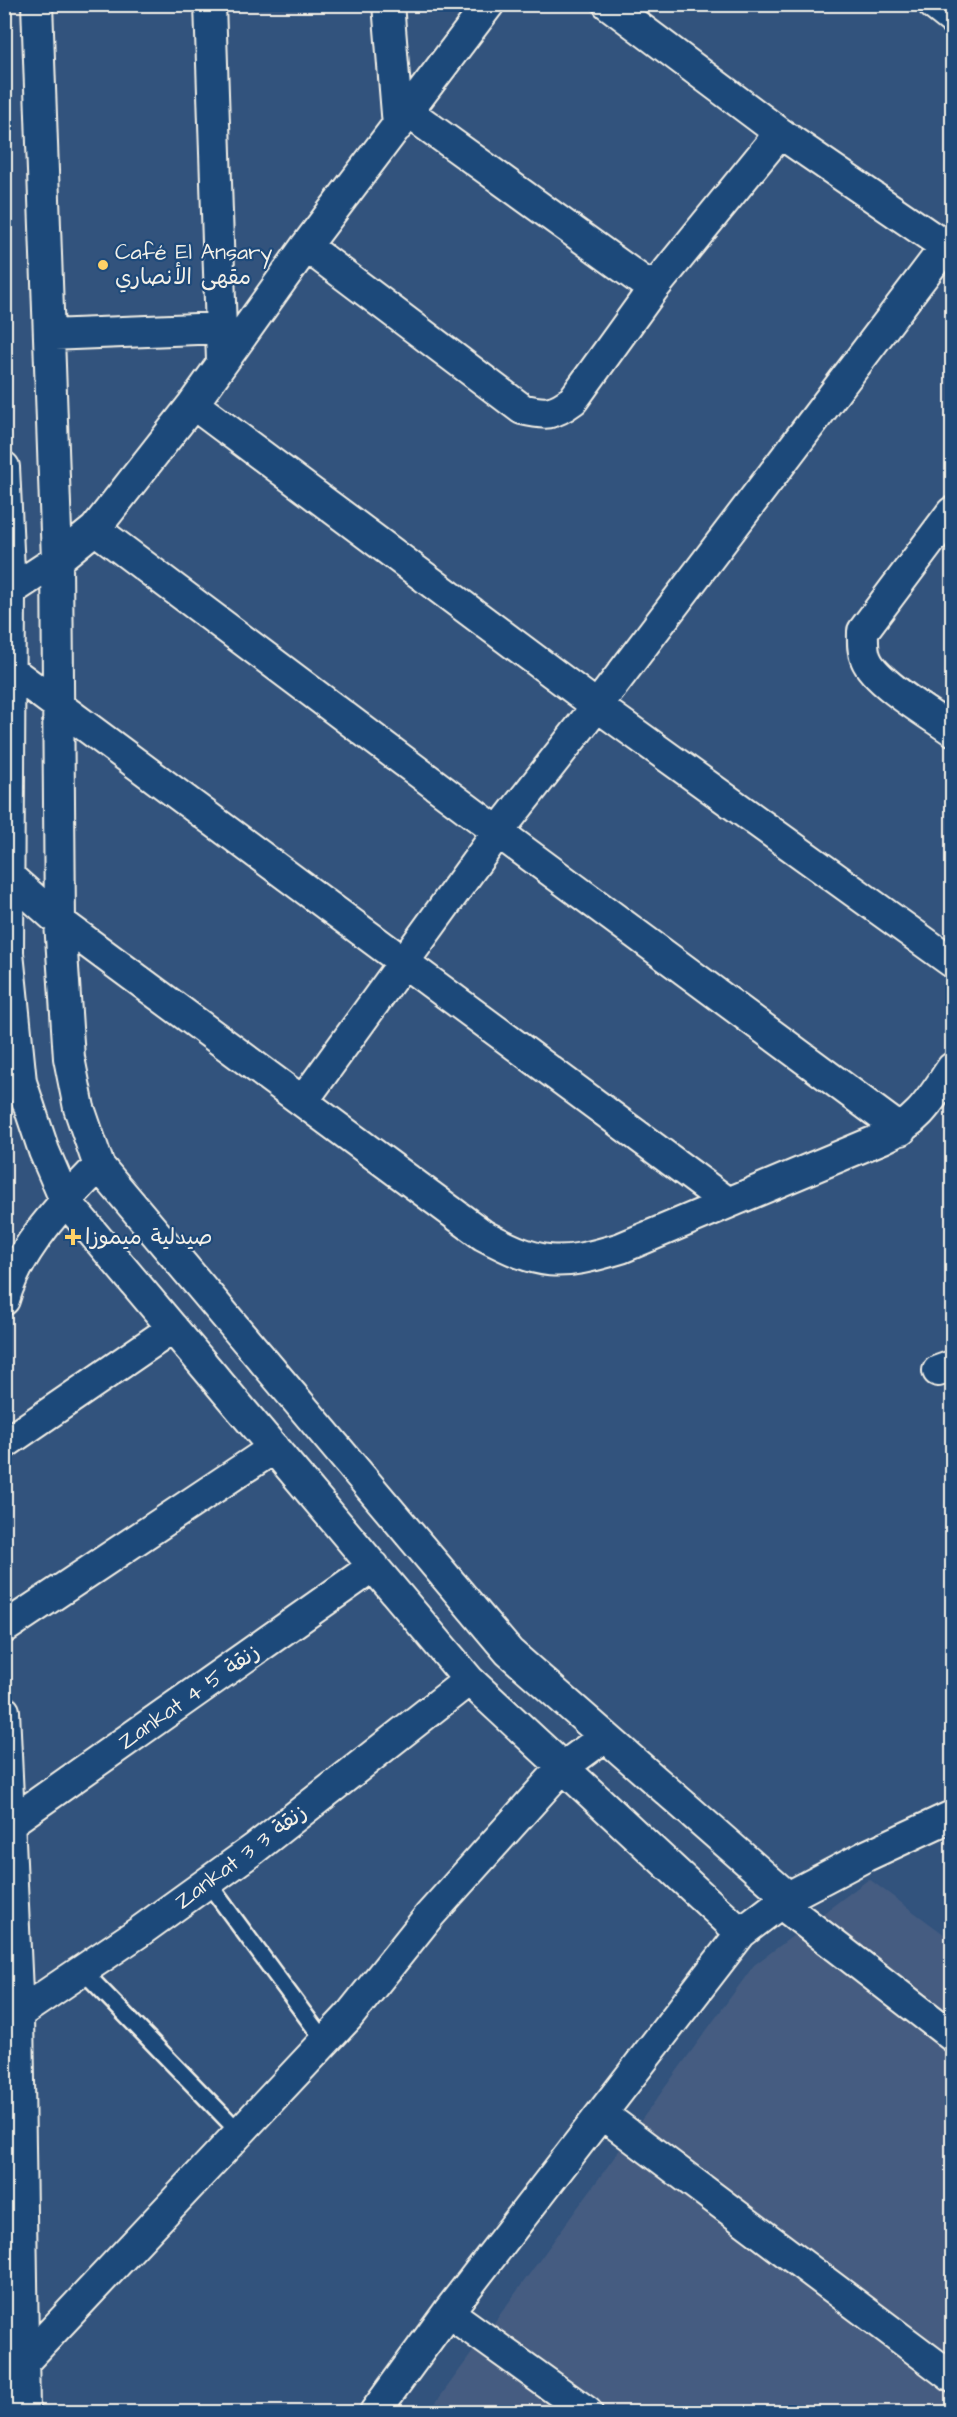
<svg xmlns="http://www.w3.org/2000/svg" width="957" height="2417" font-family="'Architects Daughter','Playpen Sans Arabic',sans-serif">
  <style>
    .built { fill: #445c81 }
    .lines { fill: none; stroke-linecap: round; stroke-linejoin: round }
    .service-casing { stroke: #f4f1e8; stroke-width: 20 }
    .minor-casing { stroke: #f4f1e8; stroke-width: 34 }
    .service { stroke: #1f4a7a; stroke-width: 15 }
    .minor { stroke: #1f4a7a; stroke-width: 30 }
    .poi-dot { fill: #ffd166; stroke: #1f4a7a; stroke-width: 2 }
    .labels { text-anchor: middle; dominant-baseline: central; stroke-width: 4.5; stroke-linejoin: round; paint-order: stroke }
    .poi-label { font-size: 22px; fill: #f4f1e8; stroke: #1f4a7a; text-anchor: start }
    .street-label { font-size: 22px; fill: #f4f1e8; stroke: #1f4a7a }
  </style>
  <rect width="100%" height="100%" fill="#32537d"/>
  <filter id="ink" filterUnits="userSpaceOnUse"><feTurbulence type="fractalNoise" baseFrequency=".0167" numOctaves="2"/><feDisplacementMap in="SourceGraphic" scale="12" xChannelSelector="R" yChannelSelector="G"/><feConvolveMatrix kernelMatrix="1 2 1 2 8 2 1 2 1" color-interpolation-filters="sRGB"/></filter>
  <g filter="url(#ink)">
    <path class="built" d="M869 1879 952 1940V2412H429L754 1965Z"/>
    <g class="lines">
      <defs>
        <path id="service" d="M208 1883 325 2042
          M83 1971 240 2133"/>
        <path id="minor" d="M37 4 57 560 60 922 69 1058 79 1108 99 1166 509 1652 788 1897
          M210 4 222 361
          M388 4 398 126
          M608 4 780 133 952 251
          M933 4 952 19
          M408 112 653 289
          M306 246 522 409C546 415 553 415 573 400L653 289 780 133
          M49 335 221 328
          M193 404 597 706 952 962
          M4 467 10 591 8 953 21 1082 44 1151 65 1200 469 1680 741 1933
          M952 512 863 631C863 640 862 650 866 659 875 682 931 715 952 730
          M95 529 498 832 901 1130
          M10 591 57 560 95 529 193 404 306 246 489 4
          M10 670 727 1202
          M4 872 60 922 483 1235C541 1266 558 1267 621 1248L883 1138C919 1122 931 1099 952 1068
          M303 1101 498 832 597 706 952 238
          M4 1300C17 1251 64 1201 99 1166
          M938 1371 952 1366
          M4 1444 173 1328
          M4 1628 274 1448
          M4 1711 18 2014 24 2412
          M4 1827 374 1566
          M780 1903 952 2036
          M6 2022 139 1932 254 1849 469 1680
          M602 2114 952 2377
          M448 2312 587 2412
          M4 2383 349 2016 429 1916 562 1768 604 1737
          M375 2412 448 2312 741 1933 788 1897 866 1856 952 1816"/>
      </defs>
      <use href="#service" class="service-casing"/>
      <use href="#minor" class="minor-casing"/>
      <use href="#service" class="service"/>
      <use href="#minor" class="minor"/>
    </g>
  </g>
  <g class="poi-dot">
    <circle cx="103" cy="265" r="6"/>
    <path d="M70 1228h6v6h6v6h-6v6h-6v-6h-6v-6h6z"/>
  </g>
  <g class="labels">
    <g class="poi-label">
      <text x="115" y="252">Café El Ansary<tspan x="115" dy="25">مقهى الأنصاري</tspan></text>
      <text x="85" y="1237">صيدلية ميموزا</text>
    </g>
    <g class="street-label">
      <text transform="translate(189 1697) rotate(-35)">Zankat 4 زنقة 5</text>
      <text transform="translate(241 1857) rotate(-37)">Zankat 3 زنقة 3</text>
    </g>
  </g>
  <rect width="957" height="2417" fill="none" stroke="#1f4a7a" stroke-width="24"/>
  <rect x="12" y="12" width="933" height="2393" fill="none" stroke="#f4f1e8" stroke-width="2" filter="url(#ink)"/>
</svg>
